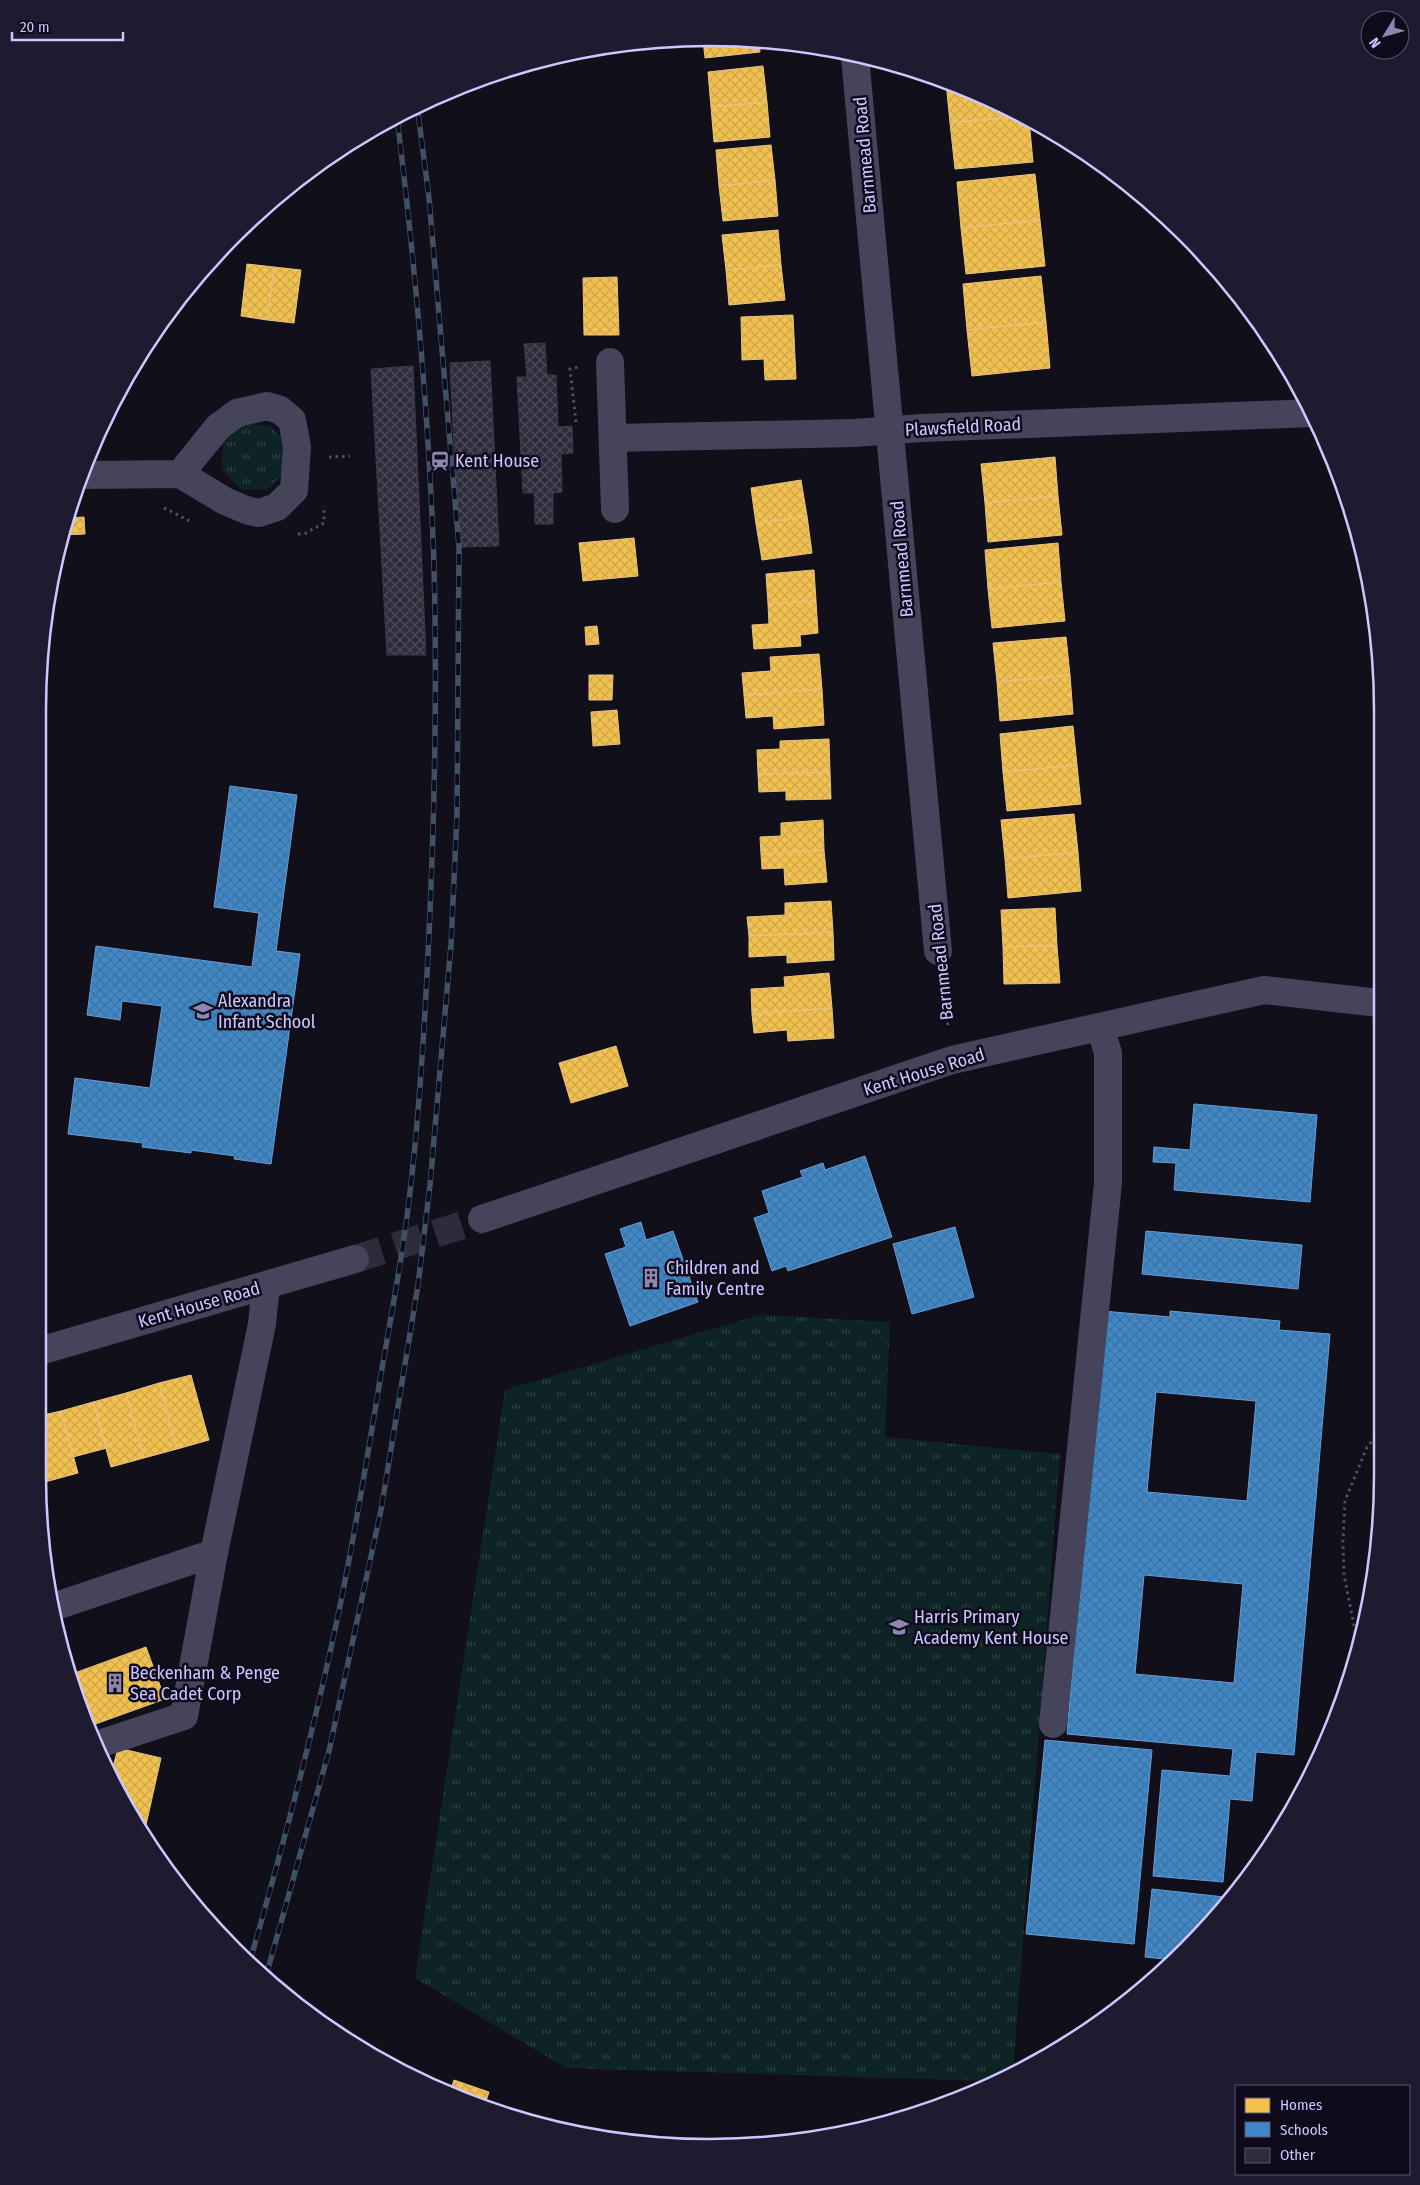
<svg xmlns="http://www.w3.org/2000/svg" width="1420" height="2185" font-family="'Fira Sans Condensed',sans-serif">
  <style>
    .grass { fill: url(#grass-tufts) }
    .homes { fill: url(#homes-cross-hatch); stroke: #e7c383 }
    .schools { fill: url(#schools-cross-hatch); stroke: #6a9bd6; fill-rule: evenodd }
    .building { fill: url(#building-cross-hatch); stroke: #3c394e }
    .lines { fill: none; stroke-linecap: round; stroke-linejoin: round }
    .minor-tunnel { stroke: #2d2b3c; stroke-width: 28; stroke-dasharray: 28 14; stroke-linecap: butt }
    .path { stroke: #475664; stroke-width: 3; stroke-dasharray: 2.5 4; stroke-linecap: butt }
    .minor { stroke: #45445a; stroke-width: 28 }
    .rail-casing { stroke: #3e5263; stroke-width: 5.5 }
    .rail { stroke: #0f0b1d; stroke-width: 4; stroke-dasharray: 11; stroke-linecap: butt }
    .labels { text-anchor: middle; dominant-baseline: central; stroke-width: 5; stroke-linejoin: round; paint-order: stroke }
    .street-label { font-size: 18px; fill: #cec7ff; stroke: #0f0b1d }
    .poi-label { font-size: 18px; fill: #cec7ff; stroke: #0f0b1d; text-anchor: start }
    .rim { fill: none; stroke: #cec7ff; stroke-width: 2.5 }
  </style>
  <defs>
    <pattern id="grass-tufts" width="24" height="20" patternUnits="userSpaceOnUse" patternTransform="scale(1.25)"><rect width="24" height="20" fill="#0e2424"/><path d="M3 7l-1-3M5 7V3M7 7l1-3M15 17l-1-3M17 17v-4M19 17l1-3" fill="none" stroke="#304245"/></pattern>
    <pattern id="homes-cross-hatch" width="8" height="8" patternUnits="userSpaceOnUse" patternTransform="scale(1.25)"><rect width="8" height="8" fill="#f2c14e"/><path d="M0 0l8 8M0 8l8-8" fill="none" stroke="#cea64e"/></pattern>
    <pattern id="schools-cross-hatch" width="8" height="8" patternUnits="userSpaceOnUse" patternTransform="scale(1.25)"><rect width="8" height="8" fill="#3f88c5"/><path d="M0 0l8 8M0 8l8-8" fill="none" stroke="#3f71a1"/></pattern>
    <pattern id="building-cross-hatch" width="8" height="8" patternUnits="userSpaceOnUse" patternTransform="scale(1.25)"><rect width="8" height="8" fill="#2f2c3c"/><path d="M0 0l8 8M0 8l8-8" fill="none" stroke="#4c4959"/></pattern>
  </defs>
  <rect width="100%" height="100%" fill="#110f19"/>
  <path class="grass" d="M242 424 269 425 288 444 287 471 267 490 240 489 222 469 223 442Z
    M760 1315 890 1322 885 1437 1060 1454 1013 2071 990 2081 566 2068 415 1978 505 1390Z"/>
  <path class="homes" d="M703 40 759 42 760 52 705 58Z
    M763 66 767 102 711 107 708 72Z
    M946 82 1021 116 950 123Z
    M767 102 770 137 714 142 711 107Z
    M1021 116 1029 120 1033 162 955 169 950 123Z
    M771 145 775 180 719 186 716 150Z
    M1035 174 1040 220 961 228 957 182Z
    M775 180 778 216 723 221 719 186Z
    M1040 220 1045 266 966 274 961 228Z
    M778 230 781 265 726 270 722 235Z
    M247 264 274 267 267 320 241 316Z
    M781 265 785 300 729 305 726 270Z
    M274 267 301 270 294 323 267 320Z
    M1041 276 1046 322 967 330 963 284Z
    M617 277 619 335H584L583 278Z
    M793 315 796 379 765 380 764 359 742 360 741 317Z
    M1046 322 1050 368 972 376 967 330Z
    M1055 457 1058 496 985 503 981 464Z
    M801 480 807 516 756 524 751 488Z
    M1058 496 1062 535 988 542 985 503Z
    M807 516 812 553 762 560 756 524Z
    M84 517 85 534 61 535 67 518Z
    M634 538 638 576 583 581 579 543Z
    M1058 543 1061 582 988 589 985 550Z
    M814 570 816 601 768 604 766 574Z
    M1061 582 1065 621 992 628 988 589Z
    M816 601 818 633 800 635 801 646 754 649 752 625 769 624 768 604Z
    M597 626 599 644 586 645 585 627Z
    M1066 637 1070 675 997 682 993 643Z
    M819 654 822 689 744 695 742 673 771 671 770 657Z
    M589 675H613L612 700H589Z
    M1070 675 1073 714 1000 721 997 682Z
    M822 689 824 725 774 729 773 716 746 718 744 695Z
    M617 710 620 744 593 746 591 712Z
    M1073 726 1077 765 1003 772 1000 734Z
    M829 739 830 772 758 774 757 750 780 749V741Z
    M1077 765 1081 804 1007 811 1003 772Z
    M830 772 831 799 786 800V791L759 792 758 774Z
    M1074 814 1078 852 1005 859 1001 820Z
    M823 820 824 850 761 854 760 837 781 836V823Z
    M824 850 827 882 785 885 784 868 762 869 761 854Z
    M1078 852 1081 891 1008 898 1005 859Z
    M831 901 833 932 749 936 747 917 785 915V903Z
    M1055 908 1057 946 1003 947 1001 910Z
    M833 932 834 960 787 963V955L749 957V936Z
    M1057 946 1060 983 1004 984 1003 947Z
    M829 973 832 1008 752 1014 751 989 785 987 784 977Z
    M832 1008 834 1038 788 1041 787 1030 754 1033 752 1014Z
    M616 1046 628 1086 571 1103 559 1063Z
    M191 1375 209 1440 177 1449 159 1383Z
    M159 1383 177 1449 144 1458 126 1393Z
    M126 1393 144 1458 111 1467 93 1402Z
    M93 1402 107 1448 73 1457 61 1411Z
    M61 1411 78 1473 45 1482 43 1476V1415Z
    M146 1647 165 1699 90 1726 73 1691 69 1675Z
    M118 1748 161 1758 144 1834 112 1771Z
    M454 2080 489 2092 484 2107 449 2094Z"/>
  <path class="schools" d="M230 786 297 795 276 951 300 954 271 1164 234 1159 235 1156 191 1150V1153L142 1147 143 1143 68 1134 75 1078 150 1088 162 1006 122 1001 120 1020 87 1015 96 946 252 967 259 913 214 907Z
    M1194 1104 1317 1115 1310 1202 1174 1190 1176 1163 1153 1162 1154 1147 1190 1150Z
    M865 1156 892 1237 788 1271 786 1266 772 1271 754 1218 769 1213 762 1191 803 1177 800 1171 823 1163 825 1170Z
    M641 1222 646 1240 673 1231 698 1302 630 1326 605 1254 626 1247 620 1229Z
    M955 1227 974 1297 912 1314 893 1244Z
    M1146 1231 1302 1245 1298 1289 1142 1274Z
    M1103 1311 1170 1317V1311L1280 1321 1279 1330 1330 1334 1294 1755 1256 1752 1252 1801 1230 1799 1223 1882 1153 1876 1162 1770 1230 1776 1233 1749 1067 1734ZM1156 1392 1256 1401 1247 1501 1147 1492ZM1144 1575 1243 1584 1234 1683 1135 1674Z
    M1045 1740 1152 1750 1134 1944 1026 1934Z
    M1152 1889 1224 1897 1223 1907 1215 1919 1174 1960 1145 1957Z"/>
  <path class="building" d="M545 343 547 375H556L558 427 572 426 573 453 561 454 562 492 553 493V524H535L534 493H523L517 377H527L524 344Z
    M490 361 499 546 459 547 450 363Z
    M413 366 426 655H387L371 369Z"/>
  <g class="lines">
    <path class="minor-tunnel" d="M355 1259 482 1219"/>
    <path class="path" d="M576 422 570 369 578 367
      M329 457 350 456
      M164 508 190 521
      M298 534 306 533 324 523V506
      M942 984 948 1027
      M1358 1645 1344 1575 1343 1542 1345 1501 1367 1447 1377 1435"/>
    <path class="minor" d="M855 57 938 951
      M610 362 615 509
      M613 438 854 433 922 428 1313 413
      M83 475 180 474 225 501 246 510 259 513 277 507 294 490 297 447 292 420 280 410 267 406 237 413 218 427 180 474
      M482 1219 952 1060 1264 990 1379 1003
      M43 1350 355 1259
      M53 1607 214 1553
      M1053 1724 1108 1183V1053L1100 1027
      M99 1744 184 1716 214 1553 262 1324 266 1285"/>
    <defs>
      <path id="rail" d="M250 1961C282 1850 312 1738 336 1625 353 1546 366 1466 379 1386 390 1321 403 1257 410 1192 421 1099 426 1005 430 911 435 796 437 680 434 565 429 415 415 265 397 117
        M266 1976 329 1751 381 1510 418 1285 430 1185 451 945 457 814 459 547 429 198 417 105"/>
    </defs>
    <use href="#rail" class="rail-casing"/>
    <use href="#rail" class="rail"/>
  </g>
  <defs>
    <symbol id="station-bare" viewBox="-9 -9 18 18"><path d="M-3-6H3Q5-6 5-4V2Q5 4 3 4L4.5 6H3L1.5 4h-3L-3 6H-4.5L-3 4Q-5 4-5 2V-4Q-5-6-3-6ZM-3.5-4v3h7v-3ZM-3.5 1v1.5H-2V1ZM2 1v1.5H3.5V1Z" fill="#8c87ae" stroke="#0f0b1d" stroke-width="2.5" paint-order="stroke"/></symbol>
    <symbol id="school-bare" viewBox="-9 -9 18 18"><path d="M0-5L7-2L0 1L-7-2ZM-4 1L0 2.5L4 1V4Q0 6-4 4Z" fill="#8c87ae" stroke="#0f0b1d" stroke-width="2.5" paint-order="stroke"/></symbol>
    <symbol id="building-bare" viewBox="-9 -9 18 18"><path d="M-4-6H4V6H1V3H-1V6H-4ZM-2.5-4.3h1.7v1.8h-1.7ZM.8-4.3h1.7v1.8H.8ZM-2.5-1h1.7V.8h-1.7ZM.8-1h1.7V.8H.8Z" fill="#8c87ae" stroke="#0f0b1d" stroke-width="2.5" paint-order="stroke"/></symbol>
  </defs>
  <g fill-rule="evenodd">
    <use href="#station-bare" x="426" y="447" width="28" height="28"/>
    <use href="#school-bare" x="189" y="997" width="28" height="28"/>
    <use href="#building-bare" x="637" y="1264" width="28" height="28"/>
    <use href="#school-bare" x="885" y="1613" width="28" height="28"/>
    <use href="#building-bare" x="101" y="1669" width="28" height="28"/>
  </g>
  <g class="labels">
    <g class="street-label">
      <text transform="translate(865 155) rotate(-95)">Barnmead Road</text>
      <text transform="translate(963 427) rotate(-3)">Plawsfield Road</text>
      <text transform="translate(902 559) rotate(-95)">Barnmead Road</text>
      <text transform="translate(941 962) rotate(-96)">Barnmead Road</text>
      <text transform="translate(924 1072) rotate(-17)">Kent House Road</text>
      <text transform="translate(199 1305) rotate(-16)">Kent House Road</text>
    </g>
    <g class="poi-label">
      <text x="455" y="461">Kent House</text>
      <text x="218" y="1001">Alexandra<tspan x="218" dy="21">Infant School</tspan></text>
      <text x="666" y="1268">Children and<tspan x="666" dy="21">Family Centre</tspan></text>
      <text x="914" y="1617">Harris Primary<tspan x="914" dy="21">Academy Kent House</tspan></text>
      <text x="130" y="1673">Beckenham &amp; Penge<tspan x="130" dy="21">Sea Cadet Corp</tspan></text>
    </g>
  </g>
  <path d="M0 0H1420V2185H0ZM710 46H710A664 664 0 0 1 1374 710V1475A664 664 0 0 1 710 2139H710A664 664 0 0 1 46 1475V710A664 664 0 0 1 710 46Z" fill="#1e1a2f" fill-rule="evenodd"/>
  <path class="rim" d="M710 46H710A664 664 0 0 1 1374 710V1475A664 664 0 0 1 710 2139H710A664 664 0 0 1 46 1475V710A664 664 0 0 1 710 46Z"/>
  <rect x="1235" y="2085" width="175" height="90" fill="#0f0b1d" stroke="#5b5677"/>
  <rect x="1245" y="2098" width="25" height="15" fill="#f2c14e" stroke="#5b5677"/>
  <text x="1280" y="2110" font-size="15" fill="#cec7ff">Homes</text>
  <rect x="1245" y="2122" width="25" height="15" fill="#3f88c5" stroke="#5b5677"/>
  <text x="1280" y="2135" font-size="15" fill="#cec7ff">Schools</text>
  <rect x="1245" y="2148" width="25" height="15" fill="#2f2c3c" stroke="#5b5677"/>
  <text x="1280" y="2160" font-size="15" fill="#cec7ff">Other</text>
  <g transform="translate(1385 35) rotate(233)"><circle r="24" fill="#0f0b1d" stroke="#5b5677"/>
  <path d="M0-4L9 19L0 12L-9 19Z" fill="#8c87ae"/>
  <text y="-8" font-size="14" font-weight="bold" text-anchor="middle" fill="#cec7ff">N</text>
  </g>
  <path d="M12 32v8h111v-8" fill="none" stroke="#cec7ff" stroke-width="2.5"/>
  <text x="20" y="32" font-size="15" fill="#cec7ff" stroke="#0f0b1d" stroke-width="4" paint-order="stroke">20 m</text>
</svg>
